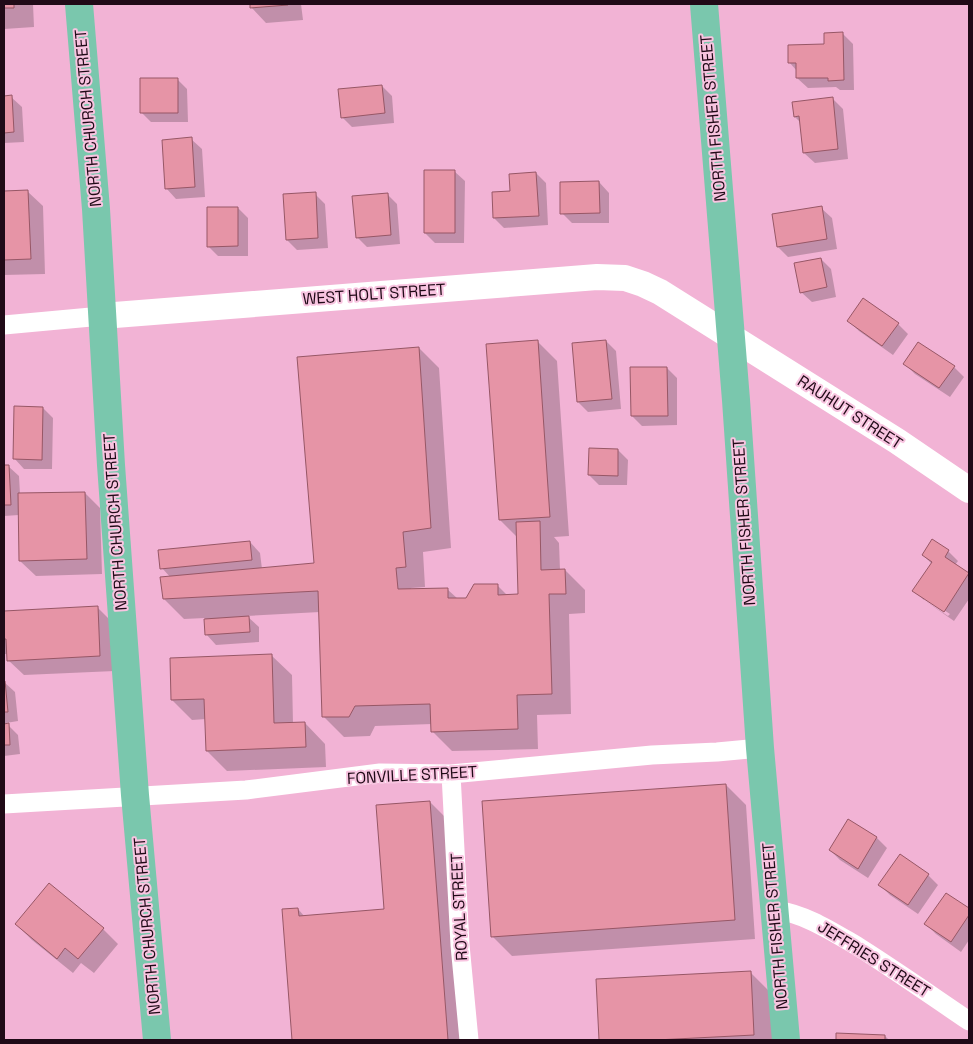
<svg xmlns="http://www.w3.org/2000/svg" width="973" height="1044" font-family="'Space Grotesk',sans-serif">
  <style>
    .shadow { fill: #0003; fill-rule: evenodd }
    .building { fill: #e694a6; stroke: #975766 }
    .lines { fill: none; stroke-linecap: round; stroke-linejoin: round }
    .street { stroke: #fff; stroke-width: 19 }
    .secondary { stroke: #fff; stroke-width: 26 }
    .primary { stroke: #7ac7ad; stroke-width: 28 }
    .labels { text-anchor: middle; dominant-baseline: central; stroke-width: 4; stroke-linejoin: round; paint-order: stroke }
    .street-label { font-size: 16px; fill: #200a17; stroke: #f8c4e0 }
  </style>
  <rect width="100%" height="100%" fill="#f2b3d5"/>
  <path class="shadow" d="M4 4H33L34 27 4 29Z
    M251 4H301L303 20 266 23 251 7Z
    M843 34 853 44 854 90H840L836 87 808 88 797 78V71L789 62 826 45Z
    M177 79 187 89 188 122H151L141 112Z
    M382 86 392 96 394 123 352 127 342 117Z
    M4 97H11L22 107 24 142 4 143Z
    M833 99 843 109 848 159 815 163 804 153 801 123 795 117Z
    M191 139 202 149 205 197 176 199 166 188Z
    M454 171 465 181 464 243H435L425 233Z
    M536 173 546 183 548 225 504 228 494 218Z
    M599 182 609 193V223H572L562 213Z
    M27 191 43 206 45 274 4 275V192Z
    M315 194 325 204 328 248 297 250 287 240Z
    M387 194 397 204 400 244 367 247 357 237Z
    M238 208 248 218V256H218L208 246Z
    M821 208 832 218 837 249 788 257 778 247Z
    M821 259 831 269 836 297 812 302 801 292Z
    M849 321 898 324 908 334 893 355 859 331Z
    M537 341 557 361 569 536 554 537 559 543 560 570H565L585 590V613L569 614 571 714 537 715 538 749 452 751 432 731V724L375 726 370 736 344 737 324 717 320 612 247 616 259 627V642L216 645 206 634 205 618 184 619 164 599 171 578 162 568 250 542 260 553 262 569 316 564 419 348 439 368 451 548 423 552 425 587 411 588V590L447 589 458 599H467L497 585 508 596H519L518 538 500 520Z
    M606 341 616 351 621 409 588 412 578 402Z
    M905 364 954 367 964 377 950 397 915 374Z
    M667 368 677 378V425L642 426 632 416Z
    M43 408 53 418 52 469H24L14 458Z
    M618 450 628 460 627 485H599L589 475Z
    M4 466H8L19 476 20 494 85 493 100 508 102 574 36 576 20 561 19 515 4 516Z
    M948 551 958 561 955 565 969 575V599L954 621 924 600 914 590 932 564 923 555ZM924 597 950 614 948 616 924 600Z
    M97 607 113 623 115 671 24 675 8 660V654H4V612Z
    M271 655 292 675 293 724 305 723 325 744 326 767 227 771 207 751 206 719 192 720 172 700Z
    M4 682 15 692 18 721 6 723 18 735 20 754 4 756Z
    M726 785 746 805 755 939 512 956 492 936Z
    M430 802 450 822 466 1040H293L284 910 298 909 305 917 385 910Z
    M849 821 877 838 887 848 868 878 840 860 830 850Z
    M928 875 938 885 918 914 890 895 880 885Z
    M946 894 969 910V940L961 952 936 934 926 924Z
    M16 924 103 929 118 944 94 973 81 963 73 973 32 940Z
    M751 973 771 993 773 1040H600L598 980Z
    M837 1034 885 1036 889 1040H837Z"/>
  <path class="building" d="M4 4H14V8H4Z
    M250 4H288V5L250 8Z
    M843 32 844 80 828 81V78H796V63H788V45L824 44V33Z
    M140 78H178V113H140Z
    M382 85 385 113 341 118 338 89Z
    M12 95 14 132 4 133V96Z
    M833 97 838 149 803 153 799 116 794 117 792 102Z
    M192 137 195 187 165 189 162 140Z
    M424 170H455V233H424Z
    M536 172 539 216 493 218 492 192 510 191 509 174Z
    M599 181 600 213 560 214V182Z
    M28 190 31 259 4 260V191Z
    M316 192 318 238 286 240 283 194Z
    M388 193 391 235 356 238 352 196Z
    M822 206 827 239 777 247 772 214Z
    M207 207H238V246L207 247Z
    M821 258 827 287 800 293 794 263Z
    M863 298 899 323 882 346 847 321Z
    M538 340 550 517 499 520 486 344Z
    M606 340 612 399 577 402 572 343Z
    M918 342 955 366 939 388 903 364Z
    M419 347 431 528 403 532 406 567 396 568 398 589 448 588V598H466L474 584H498V595L518 594 516 522 540 521 541 570 565 569 566 594H549L552 694 517 695 518 729 431 732 430 704 355 706 349 717H322L318 591 163 599 160 577 314 563 297 357Z
    M630 367H667L668 416H631Z
    M14 406 43 407 42 460 13 459Z
    M589 448 618 449V476L588 475Z
    M4 465H9L11 505H4Z
    M85 492 87 559 19 561 18 493Z
    M932 539 949 550 945 557 969 573 944 612 912 591 932 562 922 555Z
    M250 541 252 560 160 569 158 550Z
    M98 606 100 656 7 661 6 639H4V611Z
    M249 616 250 632 205 635 204 619Z
    M272 654 274 723 305 722 306 747 206 751 204 699 171 700 170 658Z
    M4 681H5L8 712H4Z
    M9 723 10 745H4V724Z
    M726 784 735 920 491 937 482 801Z
    M430 801 448 1040H292L282 909 298 908 299 916 384 909 376 805Z
    M848 819 877 837 858 869 829 850Z
    M900 854 929 874 908 905 878 885Z
    M49 883 104 928 78 959 65 948 57 959 15 924Z
    M946 893 969 908V915L951 942 924 924Z
    M751 971 754 1035 656 1040H599L596 979Z
    M836 1033 885 1035V1040H836Z"/>
  <g class="lines">
    <path class="street" d="M4 325 102 316
      M451 774 460 945 469 1040
      M4 804 246 790 380 773 451 774 652 755 717 752 760 748
      M773 909C807 915 828 929 857 946 895 970 932 996 969 1021"/>
    <path class="secondary" d="M102 316 597 277 625 278 643 284 660 292 897 441 969 490"/>
    <path class="primary" d="M79 4 96 209 111 465 135 795 157 1040
      M704 4 736 400 760 748 786 1040"/>
  </g>
  <g class="labels">
    <g class="street-label">
      <text transform="translate(88 118) rotate(-95)">NORTH CHURCH STREET</text>
      <text transform="translate(713 118) rotate(-95)">NORTH FISHER STREET</text>
      <text transform="translate(374 294) rotate(-4)">WEST HOLT STREET</text>
      <text transform="translate(850 412) rotate(33)">RAUHUT STREET</text>
      <text transform="translate(115 522) rotate(-94)">NORTH CHURCH STREET</text>
      <text transform="translate(744 522) rotate(-94)">NORTH FISHER STREET</text>
      <text transform="translate(412 775) rotate(-3)">FONVILLE STREET</text>
      <text transform="translate(459 907) rotate(-93)">ROYAL STREET</text>
      <text transform="translate(147 926) rotate(-95)">NORTH CHURCH STREET</text>
      <text transform="translate(775 926) rotate(-95)">NORTH FISHER STREET</text>
      <text transform="translate(874 959) rotate(32)">JEFFRIES STREET</text>
    </g>
  </g>
  <rect width="973" height="1044" fill="none" stroke="#200a17" stroke-width="10"/>
</svg>
